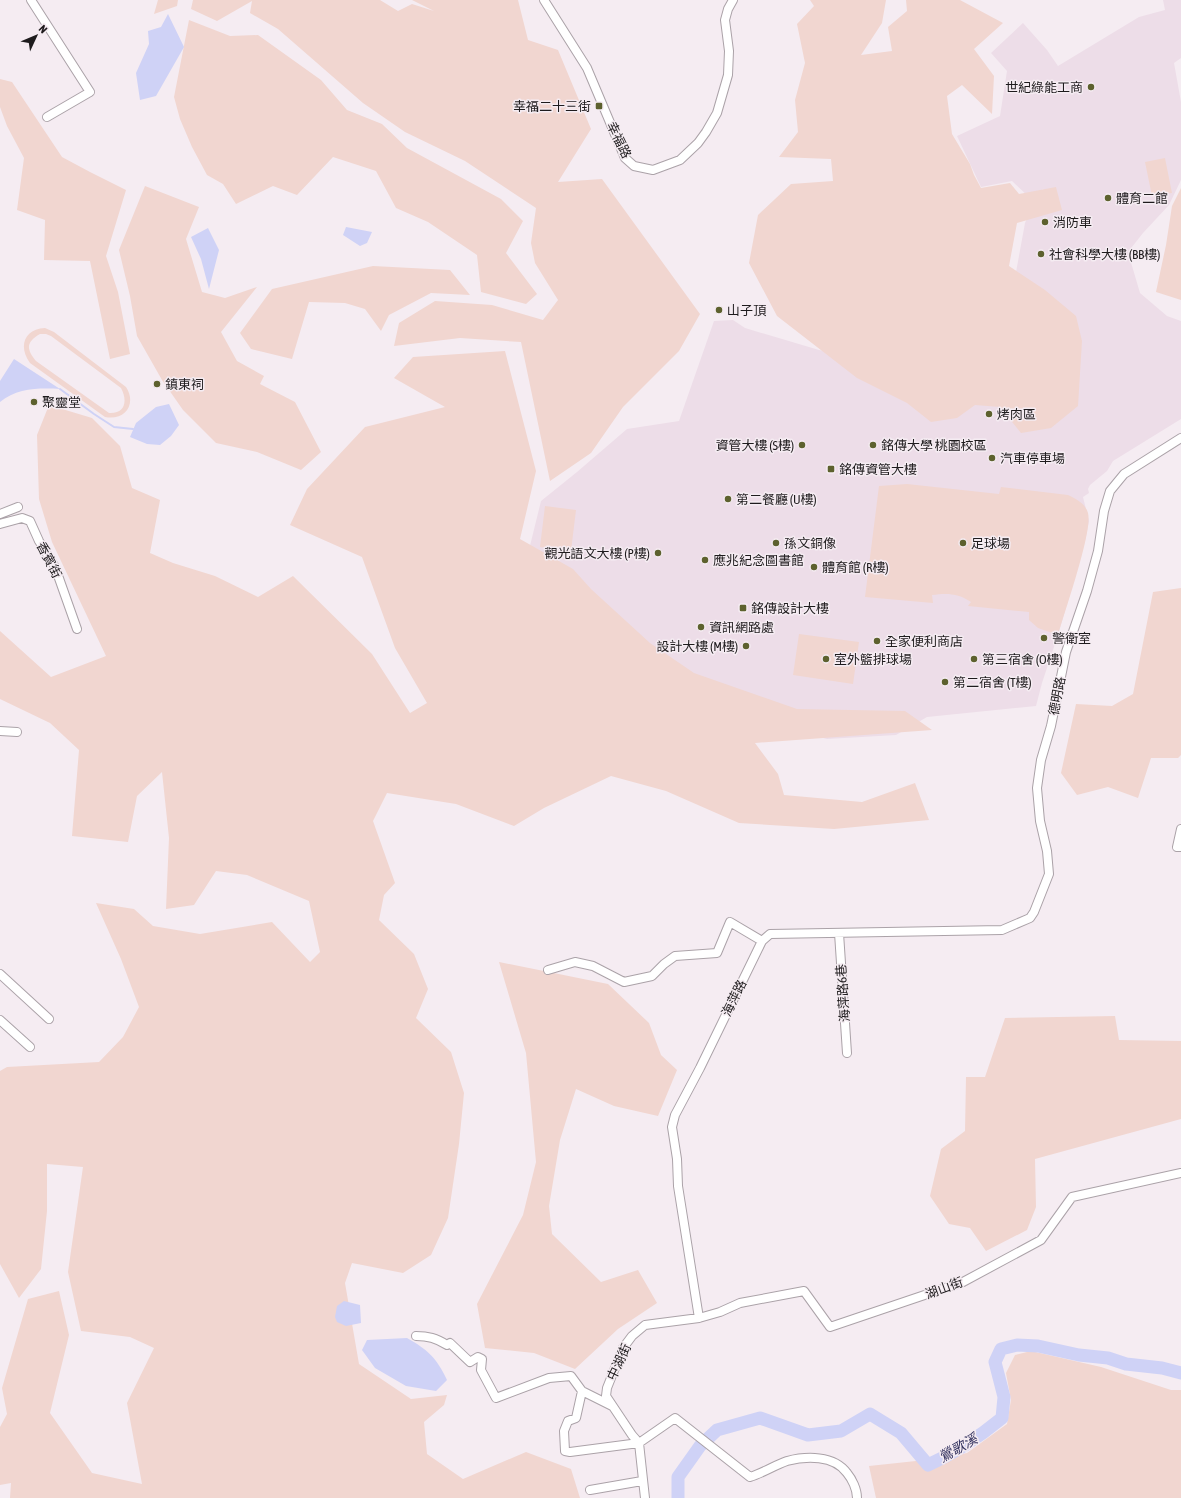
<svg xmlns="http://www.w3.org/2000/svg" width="1181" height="1498" font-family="'Asap Condensed','Noto Sans TC',sans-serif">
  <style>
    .built { fill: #eddde8 }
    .green { fill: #f1d6d0; fill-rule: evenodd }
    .water { fill: #cfd2f6 }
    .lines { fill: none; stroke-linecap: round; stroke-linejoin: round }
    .stream { stroke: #cfd2f6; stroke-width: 2 }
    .river { stroke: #cfd2f6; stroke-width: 13 }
    .minor-casing { stroke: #aba2a8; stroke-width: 10 }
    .minor { stroke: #fff; stroke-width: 8 }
    .poi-dot { fill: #5d612e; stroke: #f5ecf2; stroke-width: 1.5 }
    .labels { text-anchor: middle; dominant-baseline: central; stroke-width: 3; stroke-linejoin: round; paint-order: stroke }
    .poi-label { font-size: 13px; fill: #1e1b1d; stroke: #f5ecf2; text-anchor: start }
    .street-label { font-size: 13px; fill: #1e1b1d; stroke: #f5ecf2 }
    .water-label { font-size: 14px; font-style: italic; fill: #302f5d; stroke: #f5ecf2 }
  </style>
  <rect width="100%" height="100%" fill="#f5ecf2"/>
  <path class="built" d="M1163 0H1181V58L1174 63 1181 102V180L1169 205 1143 233 1128 252 1140 293 1167 316 1181 321V419L1113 461 1107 471 1090 485 1088 489 1089 493 1083 497 1089 521 1085 541 1058 635 1042 683 1036 706 927 717 896 735 827 739 675 700 527 558 541 501 577 472 627 429 679 421 714 321 733 320 745 328 819 350 881 360 1008 316 1025 223 1037 195 1044 188 1031 199 1012 181 981 187 957 136 1000 116 1007 71 991 53 1023 23 1047 50 1058 66 1139 17 1165 10Z"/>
  <path class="green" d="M158 0H178L177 6 154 14Z
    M193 0H380L398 11 412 4 434 11 412 0H518L528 40 558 50 591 129 558 182 602 179 700 314 679 351 623 407 591 453 550 481 521 342 460 338 394 346 399 323 435 301 492 305 543 320 558 300 535 263 531 243 536 208 465 161 405 132 363 103 278 29 250 13 252 1 217 21 191 9Z
    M810 0H886L882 23 861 55 892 51 888 27 907 11 906 0H960L1003 23 974 49 994 76 992 114 962 85 947 96 952 134 970 164 974 175 981 188 1010 183 1019 194 1056 187 1062 210 1017 223 1009 266 1045 290 1076 316 1082 341 1078 406 1051 428 1021 433 1000 407 975 405 957 418 931 422 907 403 857 378 777 316 749 263 758 215 791 184 833 181 831 159 779 157 798 132 795 100 805 63 797 24 814 6Z
    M189 20 230 36 258 35 321 80 347 110 382 124 407 148 501 199 523 221 506 253 537 294 526 304 481 292 477 255 428 222 396 208 376 171 333 157 297 195 273 186 236 204 223 184 207 175 192 147 180 119 174 97Z
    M0 79 12 82 62 157 90 172 126 190 106 256 118 292 130 354 110 359 90 261 44 260 45 220 17 210 24 158 7 126 0 107Z
    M1165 158 1172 193 1152 196 1145 162Z
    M145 186 199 207 186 239 202 292 225 298 257 287 221 332 237 361 264 376 260 384 295 402 321 452 301 470 257 452 216 443 183 410 162 380 137 336 130 296 119 250Z
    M1181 188V300L1156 292 1166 245 1172 206Z
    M373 266 450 270 470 295 431 293 389 315 381 331 365 309 345 303 309 302 292 359 251 349 240 333 272 289Z
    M45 328 54 332 126 387C137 404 125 421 105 417L30 363C18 347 24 329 45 328ZM40 334H46L51 336 121 388C128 401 125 414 109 413L36 361C26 349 26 342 40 334Z
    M505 351 536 471 520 539 573 569 591 589 650 643 694 673 797 709 905 711 932 730 755 743 778 774 784 795 862 802 915 783 929 820 834 829 739 823 666 791 611 776 544 808 514 826 456 804 387 793 373 821 395 883 384 895 379 920 414 954 428 989 416 1018 451 1052 464 1093 459 1144 448 1218 431 1255 403 1273 352 1263 345 1283 359 1364 411 1399 447 1395 444 1405 424 1422 427 1454 463 1479 526 1452 571 1469 580 1498H10L11 1483 0 1485V1427L7 1414 2 1388 28 1299 59 1291 69 1335 50 1413 92 1473 142 1484 127 1403 154 1348 130 1337 81 1331 68 1272 83 1167 47 1164V1211L41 1269 19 1298 0 1264V1071L7 1067 99 1062 123 1037 139 1007 121 959 96 903 134 909 153 926 200 934 272 922 310 962 320 952 309 901 247 875 216 871 194 905 166 909 169 838 162 772 137 796 128 842 72 836 79 750 50 723 0 699V631L51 677 106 656 52 542 39 499 37 435 49 405 92 418 120 446 132 488 160 500 150 553 173 563 215 576 258 597 293 576 372 654 410 713 427 703 395 648 362 557 290 525 307 489 365 427 445 407 394 378 413 357Z
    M907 484 999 494 1001 487 1068 495C1076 499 1085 503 1088 513 1093 531 1064 613 1058 635L1038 628 1029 620V612L968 606 971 602C958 593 947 593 932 595L933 603 865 597 879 486Z
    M545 506 576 510 571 551 540 547Z
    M1181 588V755L1178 758H1151L1138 798 1108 787 1077 795 1061 773 1076 704 1112 706 1133 694 1153 592Z
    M799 634 859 642 853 684 793 675Z
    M499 962 608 984 649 1023 661 1055 677 1070 658 1116 614 1106 576 1089 560 1140 549 1206 552 1234 601 1282 638 1270 657 1303 618 1329 575 1369 534 1353 485 1348 477 1304 523 1215 536 1162 526 1053Z
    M1115 1016 1119 1040 1181 1041V1119L1035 1159 1036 1207 1027 1230 986 1251 970 1228 949 1224 930 1196 941 1149 965 1131 966 1077H985L1005 1018Z
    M1031 1351 1101 1367 1171 1390H1181V1498H876L869 1466 944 1458 967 1453 1007 1424 1011 1400 1006 1373 1015 1355Z"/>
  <path class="water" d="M168 14 184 47 156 96 140 100 136 73 149 44 148 31 161 27Z
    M346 227 372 232 367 243 360 246 343 235Z
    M208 228 219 250 209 289 201 259 191 237Z
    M14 359 60 389C39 388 17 388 0 402V381Z
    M169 404 179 425 171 436 160 445 147 444 130 437 136 423 156 407Z
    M344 1301 360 1305 361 1323 346 1326 337 1322 335 1317 337 1306Z
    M407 1338C428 1350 436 1357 447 1380L436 1391 406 1386 375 1368 362 1350 367 1340Z"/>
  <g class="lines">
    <path class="stream" d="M60 389 94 414 114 427 133 429"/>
    <path class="river" d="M678 1498V1477L700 1446 717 1430 760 1418 808 1435 841 1431 870 1414 901 1433 928 1465C955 1453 979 1437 1002 1418L1004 1397 995 1362 1001 1349 1017 1345 1038 1346 1079 1355 1108 1358 1126 1364 1162 1368 1181 1373"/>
    <defs>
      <path id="minor" d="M31 0 90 92 47 117
        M544 0 587 68 625 158 634 166 653 170 680 160 698 143 706 132 717 113 728 75 729 51 725 20 728 9 733 0
        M0 514 18 507
        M0 524 22 518 30 521 39 541 55 567 77 629
        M0 731 17 732
        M1181 829 1177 847H1181
        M839 933 847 1053
        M548 970 575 962 593 966 624 982 652 976 664 964 675 956 717 953 730 922 762 941
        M0 974 49 1019
        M0 1020 30 1047
        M699 1318 678 1186 677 1159 672 1127 675 1115 700 1068 762 941 770 934 1002 930 1030 918 1034 912 1049 874 1047 851 1040 821 1037 788 1041 760 1051 726 1066 652 1087 591 1098 551 1104 511 1110 491 1124 474 1181 438
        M416 1336C428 1336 436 1338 447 1345L450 1343 470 1362 478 1357 482 1359 481 1370 496 1398 549 1378 571 1376 582 1391 612 1406
        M582 1391 576 1418 568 1421 564 1431 565 1451 570 1452 639 1443 675 1418 750 1477C763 1473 775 1465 787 1461 806 1456 834 1455 847 1473 852 1479 857 1489 857 1498
        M590 1490 642 1481
        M645 1498 639 1443 632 1435 606 1396 607 1388 623 1348 632 1336 645 1325 699 1318 720 1312 740 1303 804 1291 830 1327 963 1282 1041 1240 1072 1197 1181 1173"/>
    </defs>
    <use href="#minor" class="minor-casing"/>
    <use href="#minor" class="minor"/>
  </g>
  <g class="poi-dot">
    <circle cx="1091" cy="87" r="4"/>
    <rect x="595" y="102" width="8" height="8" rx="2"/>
    <circle cx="1108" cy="198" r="4"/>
    <circle cx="1045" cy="222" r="4"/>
    <circle cx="1041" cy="254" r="4"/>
    <circle cx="719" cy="310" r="4"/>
    <circle cx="157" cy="384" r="4"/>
    <circle cx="34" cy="402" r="4"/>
    <circle cx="989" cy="414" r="4"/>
    <circle cx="802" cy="445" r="4"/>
    <circle cx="873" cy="445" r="4"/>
    <circle cx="992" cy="458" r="4"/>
    <rect x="827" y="465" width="8" height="8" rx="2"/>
    <circle cx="728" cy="499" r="4"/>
    <circle cx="776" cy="543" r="4"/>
    <circle cx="963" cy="543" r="4"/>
    <circle cx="658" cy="553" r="4"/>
    <circle cx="705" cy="560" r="4"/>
    <circle cx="814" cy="567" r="4"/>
    <rect x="739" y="604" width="8" height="8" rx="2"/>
    <circle cx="701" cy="627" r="4"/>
    <circle cx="1044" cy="638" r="4"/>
    <circle cx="877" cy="641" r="4"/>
    <circle cx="746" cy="646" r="4"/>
    <circle cx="826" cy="659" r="4"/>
    <circle cx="974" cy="659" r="4"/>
    <circle cx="945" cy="682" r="4"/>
  </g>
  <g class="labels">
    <g class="poi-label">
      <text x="1083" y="87" text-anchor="end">世紀綠能工商</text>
      <text x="591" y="106" text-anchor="end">幸福二十三街</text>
      <text x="1116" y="198">體育二館</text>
      <text x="1053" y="222">消防車</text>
      <text x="1049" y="254">社會科學大樓 (BB樓)</text>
      <text x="727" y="310">山子頂</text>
      <text x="165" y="384">鎮東祠</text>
      <text x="42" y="402">聚靈堂</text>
      <text x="997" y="414">烤肉區</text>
      <text x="794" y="445" text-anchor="end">資管大樓 (S樓)</text>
      <text x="881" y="445">銘傳大學 桃園校區</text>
      <text x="1000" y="458">汽車停車場</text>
      <text x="839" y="469">銘傳資管大樓</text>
      <text x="736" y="499">第二餐廳 (U樓)</text>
      <text x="784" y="543">孫文銅像</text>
      <text x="971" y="543">足球場</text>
      <text x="650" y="553" text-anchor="end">觀光語文大樓 (P樓)</text>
      <text x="713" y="560">應兆紀念圖書館</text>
      <text x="822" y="567">體育館 (R樓)</text>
      <text x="751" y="608">銘傳設計大樓</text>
      <text x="709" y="627">資訊網路處</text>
      <text x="1052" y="638">警衛室</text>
      <text x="885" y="641">全家便利商店</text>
      <text x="738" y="646" text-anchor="end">設計大樓 (M樓)</text>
      <text x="834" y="659">室外籃排球場</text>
      <text x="982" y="659">第三宿舍 (O樓)</text>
      <text x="953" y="682">第二宿舍 (T樓)</text>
    </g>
    <g class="street-label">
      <text transform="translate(619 140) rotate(64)">幸福路</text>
      <text transform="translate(49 560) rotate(63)">香賓街</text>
      <text transform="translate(1057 696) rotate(-79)">德明路</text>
      <text transform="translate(843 993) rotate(-94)">海萍路6巷</text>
      <text transform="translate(734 998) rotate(-64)">海萍路</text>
      <text transform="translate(944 1288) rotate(-20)">湖山街</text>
      <text transform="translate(619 1362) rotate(-65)">中湖街</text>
    </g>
    <g class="water-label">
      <text transform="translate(958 1448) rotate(-30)">鶯歌溪</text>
    </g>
  </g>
  <g transform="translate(36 36) rotate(46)" stroke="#f5ecf2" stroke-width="3" paint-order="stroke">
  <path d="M0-3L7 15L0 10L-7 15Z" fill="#1e1b1d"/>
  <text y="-6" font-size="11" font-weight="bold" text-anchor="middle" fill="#1e1b1d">N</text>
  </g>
</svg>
